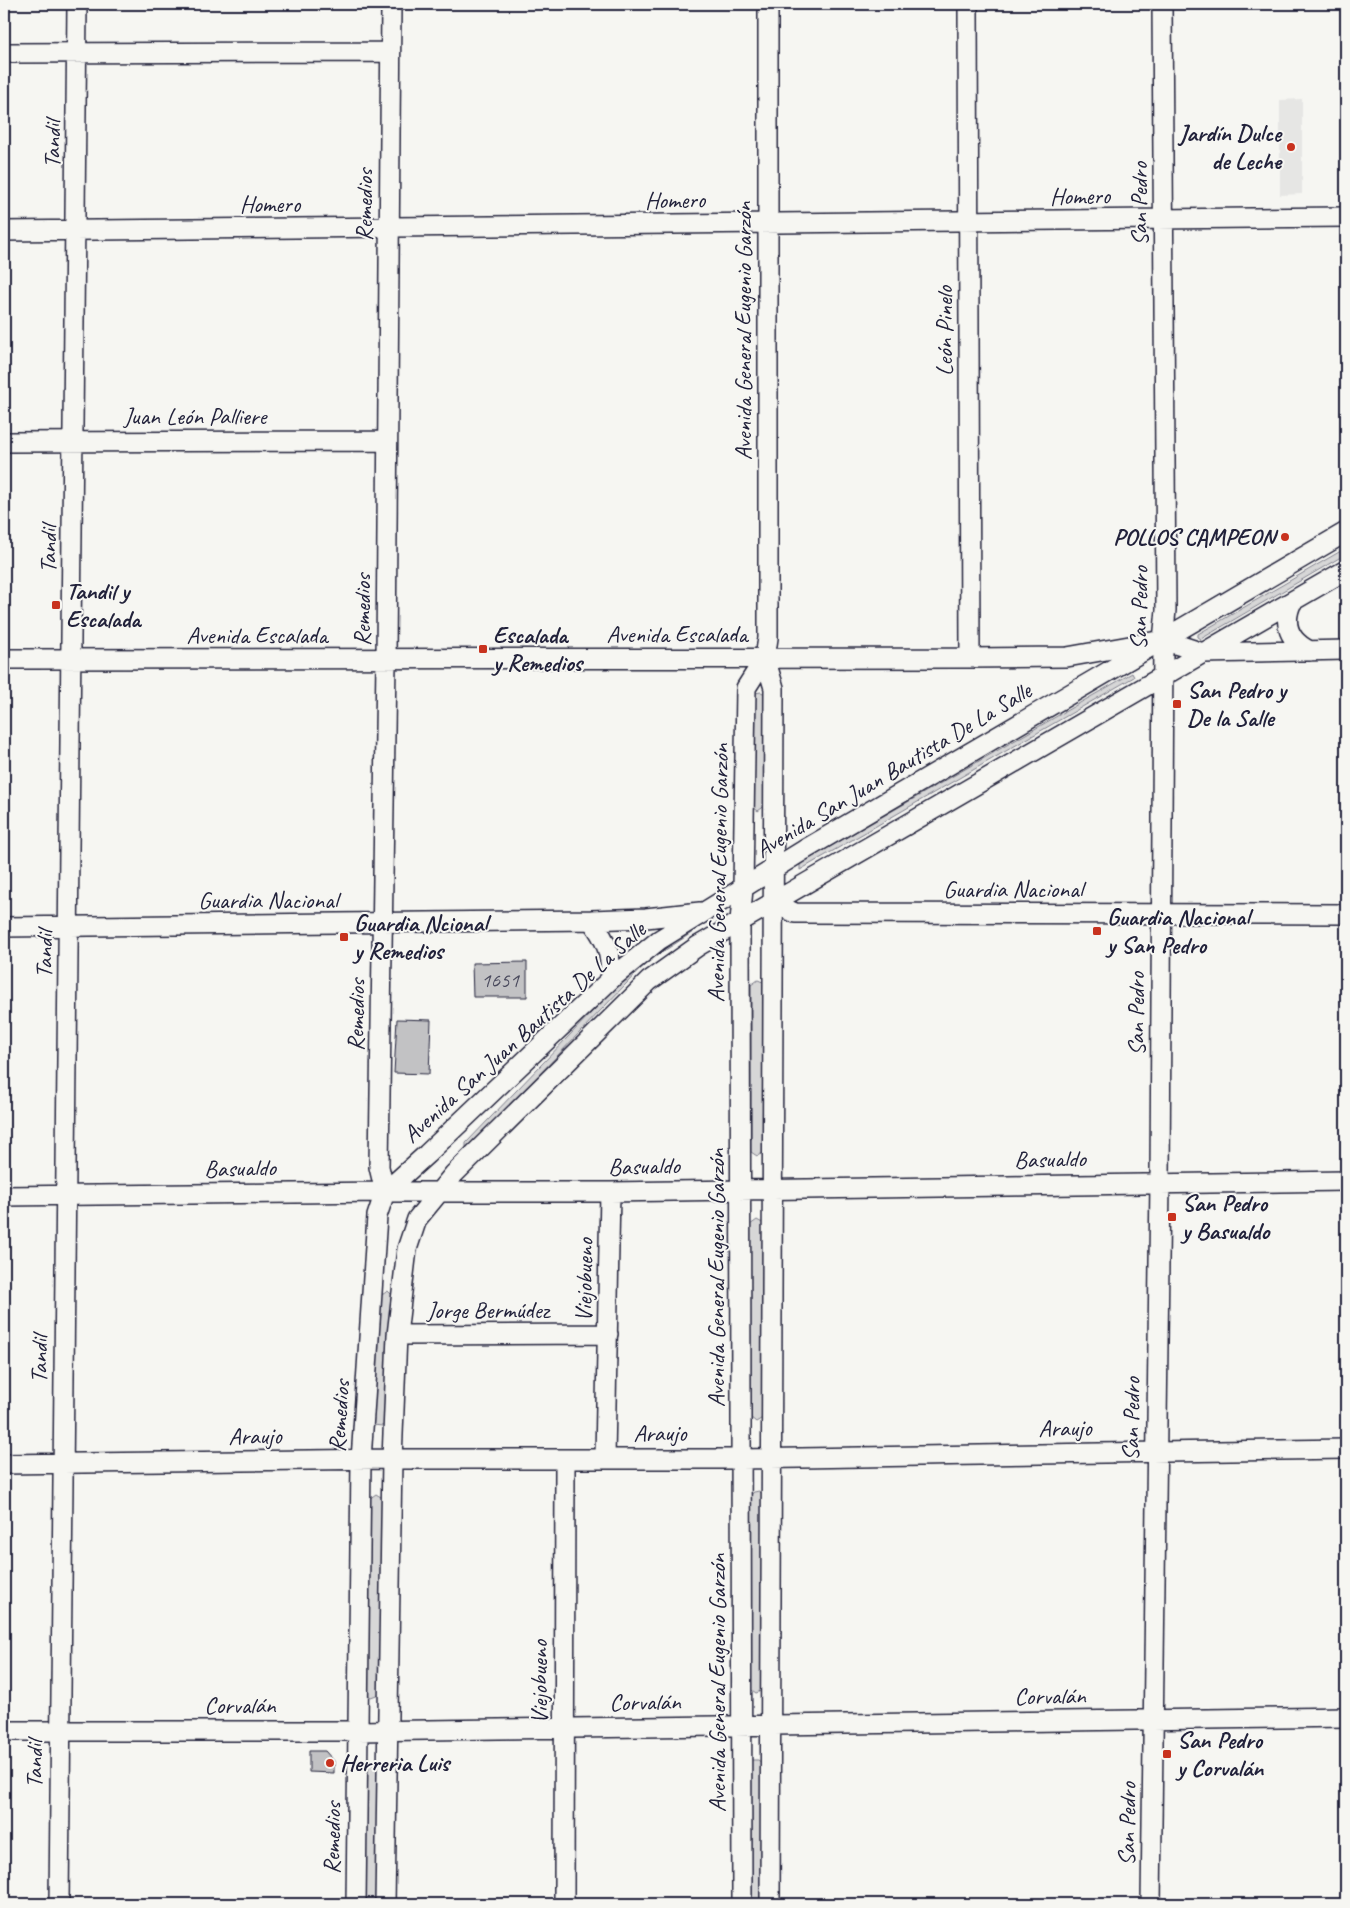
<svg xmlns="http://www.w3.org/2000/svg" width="1350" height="1908" font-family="Caveat,sans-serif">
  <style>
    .built { fill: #e6e6e4 }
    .green { fill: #d7d7d7; stroke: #7c7c89 }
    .building { fill: #c2c2c4; stroke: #22223b }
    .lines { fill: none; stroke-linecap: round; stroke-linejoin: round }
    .minor-casing { stroke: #22223b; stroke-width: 22 }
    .minor { stroke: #f6f6f2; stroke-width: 19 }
    .poi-dot { fill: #c8321e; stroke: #f6f6f2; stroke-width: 2 }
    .labels { text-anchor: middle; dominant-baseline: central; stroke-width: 4; stroke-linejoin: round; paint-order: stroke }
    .number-label { font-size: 21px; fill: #4a4a5d }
    .poi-label { font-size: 24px; font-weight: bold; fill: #22223b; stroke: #f6f6f2; text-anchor: start }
    .street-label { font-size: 24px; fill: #22223b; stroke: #f6f6f2 }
  </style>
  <rect width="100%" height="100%" fill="#f6f6f2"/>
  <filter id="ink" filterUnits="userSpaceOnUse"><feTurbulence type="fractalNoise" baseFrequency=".02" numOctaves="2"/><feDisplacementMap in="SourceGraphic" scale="10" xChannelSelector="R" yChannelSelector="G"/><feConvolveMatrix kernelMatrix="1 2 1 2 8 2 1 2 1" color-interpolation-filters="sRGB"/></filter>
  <g filter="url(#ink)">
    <path class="built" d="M1302 99V194L1280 195V100Z"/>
    <path class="green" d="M1346 548V554L1201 639 1198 637V634Z
      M1132 673 1134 677 800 870V864Z
      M761 692 765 694 766 805 758 811 753 807 755 693Z
      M693 929V932L647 962 470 1147H466V1143L642 960Z
      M758 980 765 983V1152L757 1156 751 1152V985Z
      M757 1220 764 1224V1417L756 1422 750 1417V1225Z
      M388 1291 393 1296 386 1424 382 1426 373 1425 371 1420 380 1296Z
      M759 1491 763 1495 761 1691 756 1693 749 1688V1496L754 1492Z
      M376 1494 384 1499 379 1694 371 1697 367 1694 369 1499Z
      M752 1760H758L762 1763V1904H748L750 1763Z
      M369 1763 379 1766 378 1904H363L366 1767Z"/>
    <path class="building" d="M527 962V997H473L472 963Z
      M397 1019 431 1020 429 1074 394 1073Z
      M309 1751H325L334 1761V1773L309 1772Z"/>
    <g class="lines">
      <defs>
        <path id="minor" d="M768 4V638L765 658 774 688 770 1904
          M968 4 970 658
          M4 53 390 52
          M4 231 1346 217
          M4 442 387 441
          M1292 602C1282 623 1289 641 1310 651
          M4 659 970 658 1067 657 1163 640 1203 653 1346 650
          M772 902 795 913 1346 914
          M591 920C607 941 611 953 611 979
          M4 927 591 920 646 918 700 912
          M385 1192 427 1154 611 979 659 940 804 850 1346 532
          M4 1196 385 1192H610L1346 1181
          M397 1335 608 1334
          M605 1458 610 1192
          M4 1464 392 1459H742L1346 1449
          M4 1731H358L1346 1717
          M59 1904 77 4
          M356 1904 361 1460 377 1216 385 1192 379 1167 386 660 391 4
          M385 1904 392 1459 397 1335 407 1249 417 1219 454 1174 649 981 698 946 1346 570
          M564 1904 565 1459
          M742 1904 740 921 743 889 746 688 765 658
          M1151 1904 1160 1182 1163 640 1166 610 1162 4"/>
      </defs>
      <use href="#minor" class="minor-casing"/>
      <use href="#minor" class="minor"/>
    </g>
  </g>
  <g class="poi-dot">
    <circle cx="1291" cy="147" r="5"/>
    <circle cx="1285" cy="537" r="5"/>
    <rect x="51" y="600" width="10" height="10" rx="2.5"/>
    <rect x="478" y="644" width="10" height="10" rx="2.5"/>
    <rect x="1172" y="699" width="10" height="10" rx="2.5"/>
    <rect x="1092" y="926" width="10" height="10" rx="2.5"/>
    <rect x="339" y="932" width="10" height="10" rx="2.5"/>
    <rect x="1167" y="1212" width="10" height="10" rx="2.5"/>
    <rect x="1162" y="1749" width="10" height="10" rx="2.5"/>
    <circle cx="330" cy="1763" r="5"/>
  </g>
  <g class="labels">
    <g class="number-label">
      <text x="500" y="980">1651</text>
    </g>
    <g class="poi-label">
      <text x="1281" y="133" text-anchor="end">Jardín Dulce<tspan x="1281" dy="28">de Leche</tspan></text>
      <text x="1275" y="537" text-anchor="end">POLLOS CAMPEON</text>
      <text x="66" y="591">Tandil y<tspan x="66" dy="28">Escalada</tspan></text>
      <text x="493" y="635">Escalada<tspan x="493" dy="28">y Remedios</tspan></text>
      <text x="1187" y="690">San Pedro y<tspan x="1187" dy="28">De la Salle</tspan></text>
      <text x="1107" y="917">Guardia Nacional<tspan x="1107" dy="28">y San Pedro</tspan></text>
      <text x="354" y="923">Guardia Ncional<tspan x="354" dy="28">y Remedios</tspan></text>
      <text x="1182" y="1203">San Pedro<tspan x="1182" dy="28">y Basualdo</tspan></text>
      <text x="1177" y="1740">San Pedro<tspan x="1177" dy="28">y Corvalán</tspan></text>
      <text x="340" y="1763">Herreria Luis</text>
    </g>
    <g class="street-label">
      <text transform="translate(52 144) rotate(-90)">Tandil</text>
      <text transform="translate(1080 196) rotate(-1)">Homero</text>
      <text transform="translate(675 200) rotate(-1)">Homero</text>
      <text x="270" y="204">Homero</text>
      <text transform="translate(1139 204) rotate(-90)">San Pedro</text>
      <text transform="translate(364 205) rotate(-90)">Remedios</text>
      <text transform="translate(743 331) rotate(-90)">Avenida General Eugenio Garzón</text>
      <text transform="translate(944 331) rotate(-90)">León Pinelo</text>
      <text x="195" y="416">Juan León Palliere</text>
      <text transform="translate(48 549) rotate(-90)">Tandil</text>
      <text transform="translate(1139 608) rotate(-89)">San Pedro</text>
      <text transform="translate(362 610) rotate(-90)">Remedios</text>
      <text x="677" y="634">Avenida Escalada</text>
      <text x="257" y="635">Avenida Escalada</text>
      <text transform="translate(893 770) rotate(-31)">Avenida San Juan Bautista De La Salle</text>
      <text transform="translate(718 873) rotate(-89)">Avenida General Eugenio Garzón</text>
      <text x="1013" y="889">Guardia Nacional</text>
      <text x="268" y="900">Guardia Nacional</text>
      <text transform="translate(44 954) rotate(-89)">Tandil</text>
      <text transform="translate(1136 1014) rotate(-90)">San Pedro</text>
      <text transform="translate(356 1015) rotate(-89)">Remedios</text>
      <text transform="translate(524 1032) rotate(-42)">Avenida San Juan Bautista De La Salle</text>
      <text transform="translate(1050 1159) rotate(-1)">Basualdo</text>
      <text transform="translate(644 1166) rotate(-1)">Basualdo</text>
      <text transform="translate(240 1168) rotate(-1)">Basualdo</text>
      <text transform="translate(716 1278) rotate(-90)">Avenida General Eugenio Garzón</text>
      <text transform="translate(584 1280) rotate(-89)">Viejobueno</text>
      <text x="488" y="1310">Jorge Bermúdez</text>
      <text transform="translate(39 1359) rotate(-89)">Tandil</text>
      <text transform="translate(339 1416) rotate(-86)">Remedios</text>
      <text transform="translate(1131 1419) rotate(-89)">San Pedro</text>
      <text transform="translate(1065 1428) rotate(-1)">Araujo</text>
      <text x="660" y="1433">Araujo</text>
      <text transform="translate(255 1436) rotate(-1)">Araujo</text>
      <text transform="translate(539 1682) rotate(-90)">Viejobueno</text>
      <text transform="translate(717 1683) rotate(-90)">Avenida General Eugenio Garzón</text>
      <text transform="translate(1050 1696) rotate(-1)">Corvalán</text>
      <text transform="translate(645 1702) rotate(-1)">Corvalán</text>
      <text x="240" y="1705">Corvalán</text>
      <text transform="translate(34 1764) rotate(-90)">Tandil</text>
      <text transform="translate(1127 1824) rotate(-89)">San Pedro</text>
      <text transform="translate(332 1838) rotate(-89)">Remedios</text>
    </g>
  </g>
  <rect width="1350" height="1908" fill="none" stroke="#f6f6f2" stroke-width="20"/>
  <rect x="10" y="10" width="1330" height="1888" fill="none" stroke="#22223b" stroke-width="2" filter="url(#ink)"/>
</svg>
